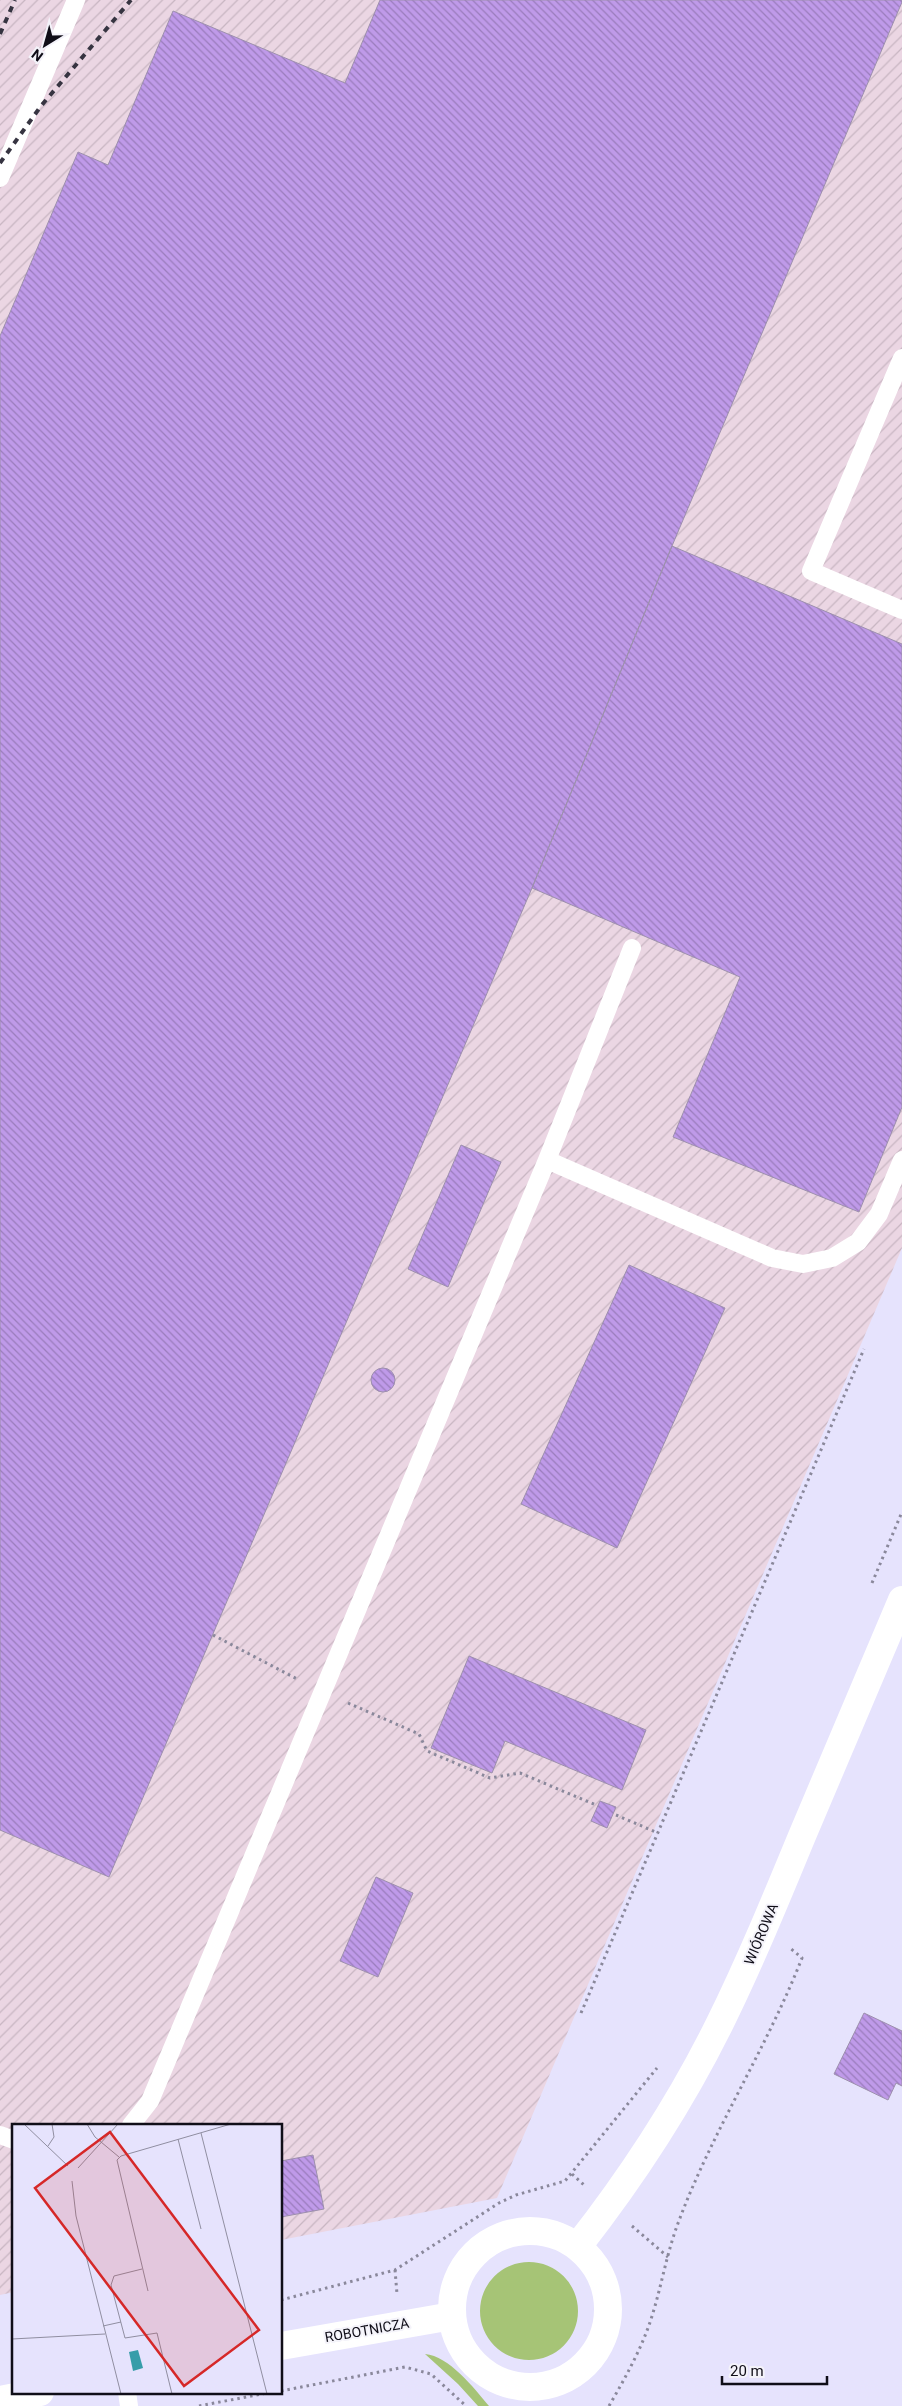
<svg xmlns="http://www.w3.org/2000/svg" width="902" height="2406" font-family="Roboto,sans-serif">
  <style>
    .industrial { fill: url(#industrial-furrows) }
    .green { fill: #a6c476 }
    .building { fill: url(#building-back-hatch); stroke: #9d90ad }
    .lines { fill: none; stroke-linecap: round; stroke-linejoin: round }
    .path { stroke: #8a889b; stroke-width: 3; stroke-dasharray: 2.5 4; stroke-linecap: butt }
    .lane { stroke: #fff; stroke-width: 18 }
    .secondary { stroke: #fff; stroke-width: 28 }
    .rail { stroke: #363441; stroke-width: 4; stroke-dasharray: 6 6; stroke-linecap: butt }
    .labels { text-anchor: middle; dominant-baseline: central; stroke-width: 4; stroke-linejoin: round; paint-order: stroke }
    .street-label { font-size: 14px; fill: #100e18; stroke: #f4f3fa }
    .inset-road { fill: none; stroke: #908ea1; stroke-width: 1 }
    .view { fill: #d62828; fill-opacity: 0.15; stroke: #d62828; stroke-width: 2.5 }
    .inset-edge { fill: none; stroke: #100e18; stroke-width: 2.5 }
  </style>
  <defs>
    <pattern id="industrial-furrows" width="10" height="10" patternUnits="userSpaceOnUse" patternTransform="scale(1.25)"><rect width="10" height="10" fill="#ebd6e3"/><path d="M-1 1l2-2M0 10L10 0M9 11l2-2" fill="none" stroke="#c8b6c2"/></pattern>
    <pattern id="building-back-hatch" width="6" height="6" patternUnits="userSpaceOnUse" patternTransform="scale(1.25)"><rect width="6" height="6" fill="#bf9ae9"/><path d="M-1 5l2 2M0 0l6 6M5-1l2 2" fill="none" stroke="#9a7cbc"/></pattern>
  </defs>
  <rect width="100%" height="100%" fill="#e6e3fd"/>
  <path class="industrial" d="M0 0H902V1248L497 2198 281 2240V2125H14V2292L0 2295Z"/>
  <path class="green" d="M480 2311a49 49 0 1 1 98 0a49 49 0 1 1-98 0Z
    M425 2354C449 2356 474 2388 489 2406H478L458 2384Z"/>
  <path class="building" d="M380 0H902V2L672 546 532 888 109 1877 0 1830V336L78 152 108 165 173 11 345 83Z
    M672 546 902 644V1107L859 1212 673 1137 740 977 532 888Z
    M461 1145 501 1162 448 1287 408 1269Z
    M629 1265 725 1308 617 1548 521 1504Z
    M371 1380a12 12 0 1 1 24 0a12 12 0 1 1-24 0Z
    M469 1656 646 1730 622 1790 505 1741 492 1773 431 1748Z
    M600 1801 616 1807 607 1828 591 1821Z
    M376 1877 413 1893 378 1977 340 1961Z
    M864 2013 902 2031V2086L896 2083 888 2100 834 2074Z
    M313 2155 324 2209 281 2217V2161Z"/>
  <g class="lines">
    <path class="path" d="M872 1583 902 1512
      M213 1635 299 1680
      M348 1703 419 1734 427 1751 490 1778 520 1773 596 1805
      M616 1815 658 1833
      M581 2013 864 1349
      M572 2174 584 2185
      M632 2226 668 2257
      M395 2270 397 2294
      M281 2300 395 2270 499 2203 516 2195 565 2181 657 2068
      M281 2391 405 2367 431 2374 466 2406
      M199 2406 272 2392
      M609 2406C624 2380 638 2355 648 2328 660 2295 665 2259 677 2226 711 2133 766 2050 802 1958L790 1948"/>
    <path class="lane" d="M0 178 76 0
      M902 358 811 571 902 610
      M547 1160 772 1258 803 1264 832 1258 858 1242 879 1214 902 1160
      M131 2125 150 2101 547 1160 632 948
      M0 2135 14 2140
      M127 2392 129 2406"/>
    <path class="secondary" d="M452 2309a78 78 0 1 1 156 0a78 78 0 1 1-156 0Z
      M578 2246C632 2177 681 2102 720 2023 750 1962 776 1899 802 1836 835 1757 869 1679 902 1600
      M281 2346 452 2316
      M0 2400 40 2392"/>
    <path class="rail" d="M0 34 15 0
      M0 163 41 106 131 0"/>
  </g>
  <g class="labels">
    <g class="street-label">
      <text transform="translate(761 1934) rotate(-67)">WIÓROWA</text>
      <text transform="translate(367 2330) rotate(-10)">ROBOTNICZA</text>
    </g>
  </g>
  <g transform="translate(12 2124)">
    <rect width="270" height="270" fill="#e6e3fd"/>
    <path d="M126 226 131 244 121 247 117 228Z" fill="#369da9"/>
    <path class="inset-road" d="M12 0 56 42M75 0 83 13 107 33M189 9 255 270M166 15 189 105M36 22 42 13 40 0M66 44 106 0M60 57 64 92 109 270M130 145 102 152 99 161 113 214 145 209 160 270M136 167 105 36 109 32 219 0M91 202 109 198M0 215 93 210"/>
    <path class="view" d="M98 8 247 206 172 262 23 64Z"/>
    <rect width="270" height="270" class="inset-edge"/>
  </g>
  <g transform="translate(45 45) rotate(217)" stroke="#f4f3fa" stroke-width="4" paint-order="stroke">
  <path d="M0-4L9 19L0 12L-9 19Z" fill="#100e18"/>
  <text y="-8" font-size="14" font-weight="bold" text-anchor="middle" fill="#100e18">N</text>
  </g>
  <path d="M722 2376v8h105v-8" fill="none" stroke="#100e18" stroke-width="2.5"/>
  <text x="730" y="2376" font-size="15" fill="#100e18" stroke="#f4f3fa" stroke-width="4" paint-order="stroke">20 m</text>
</svg>
